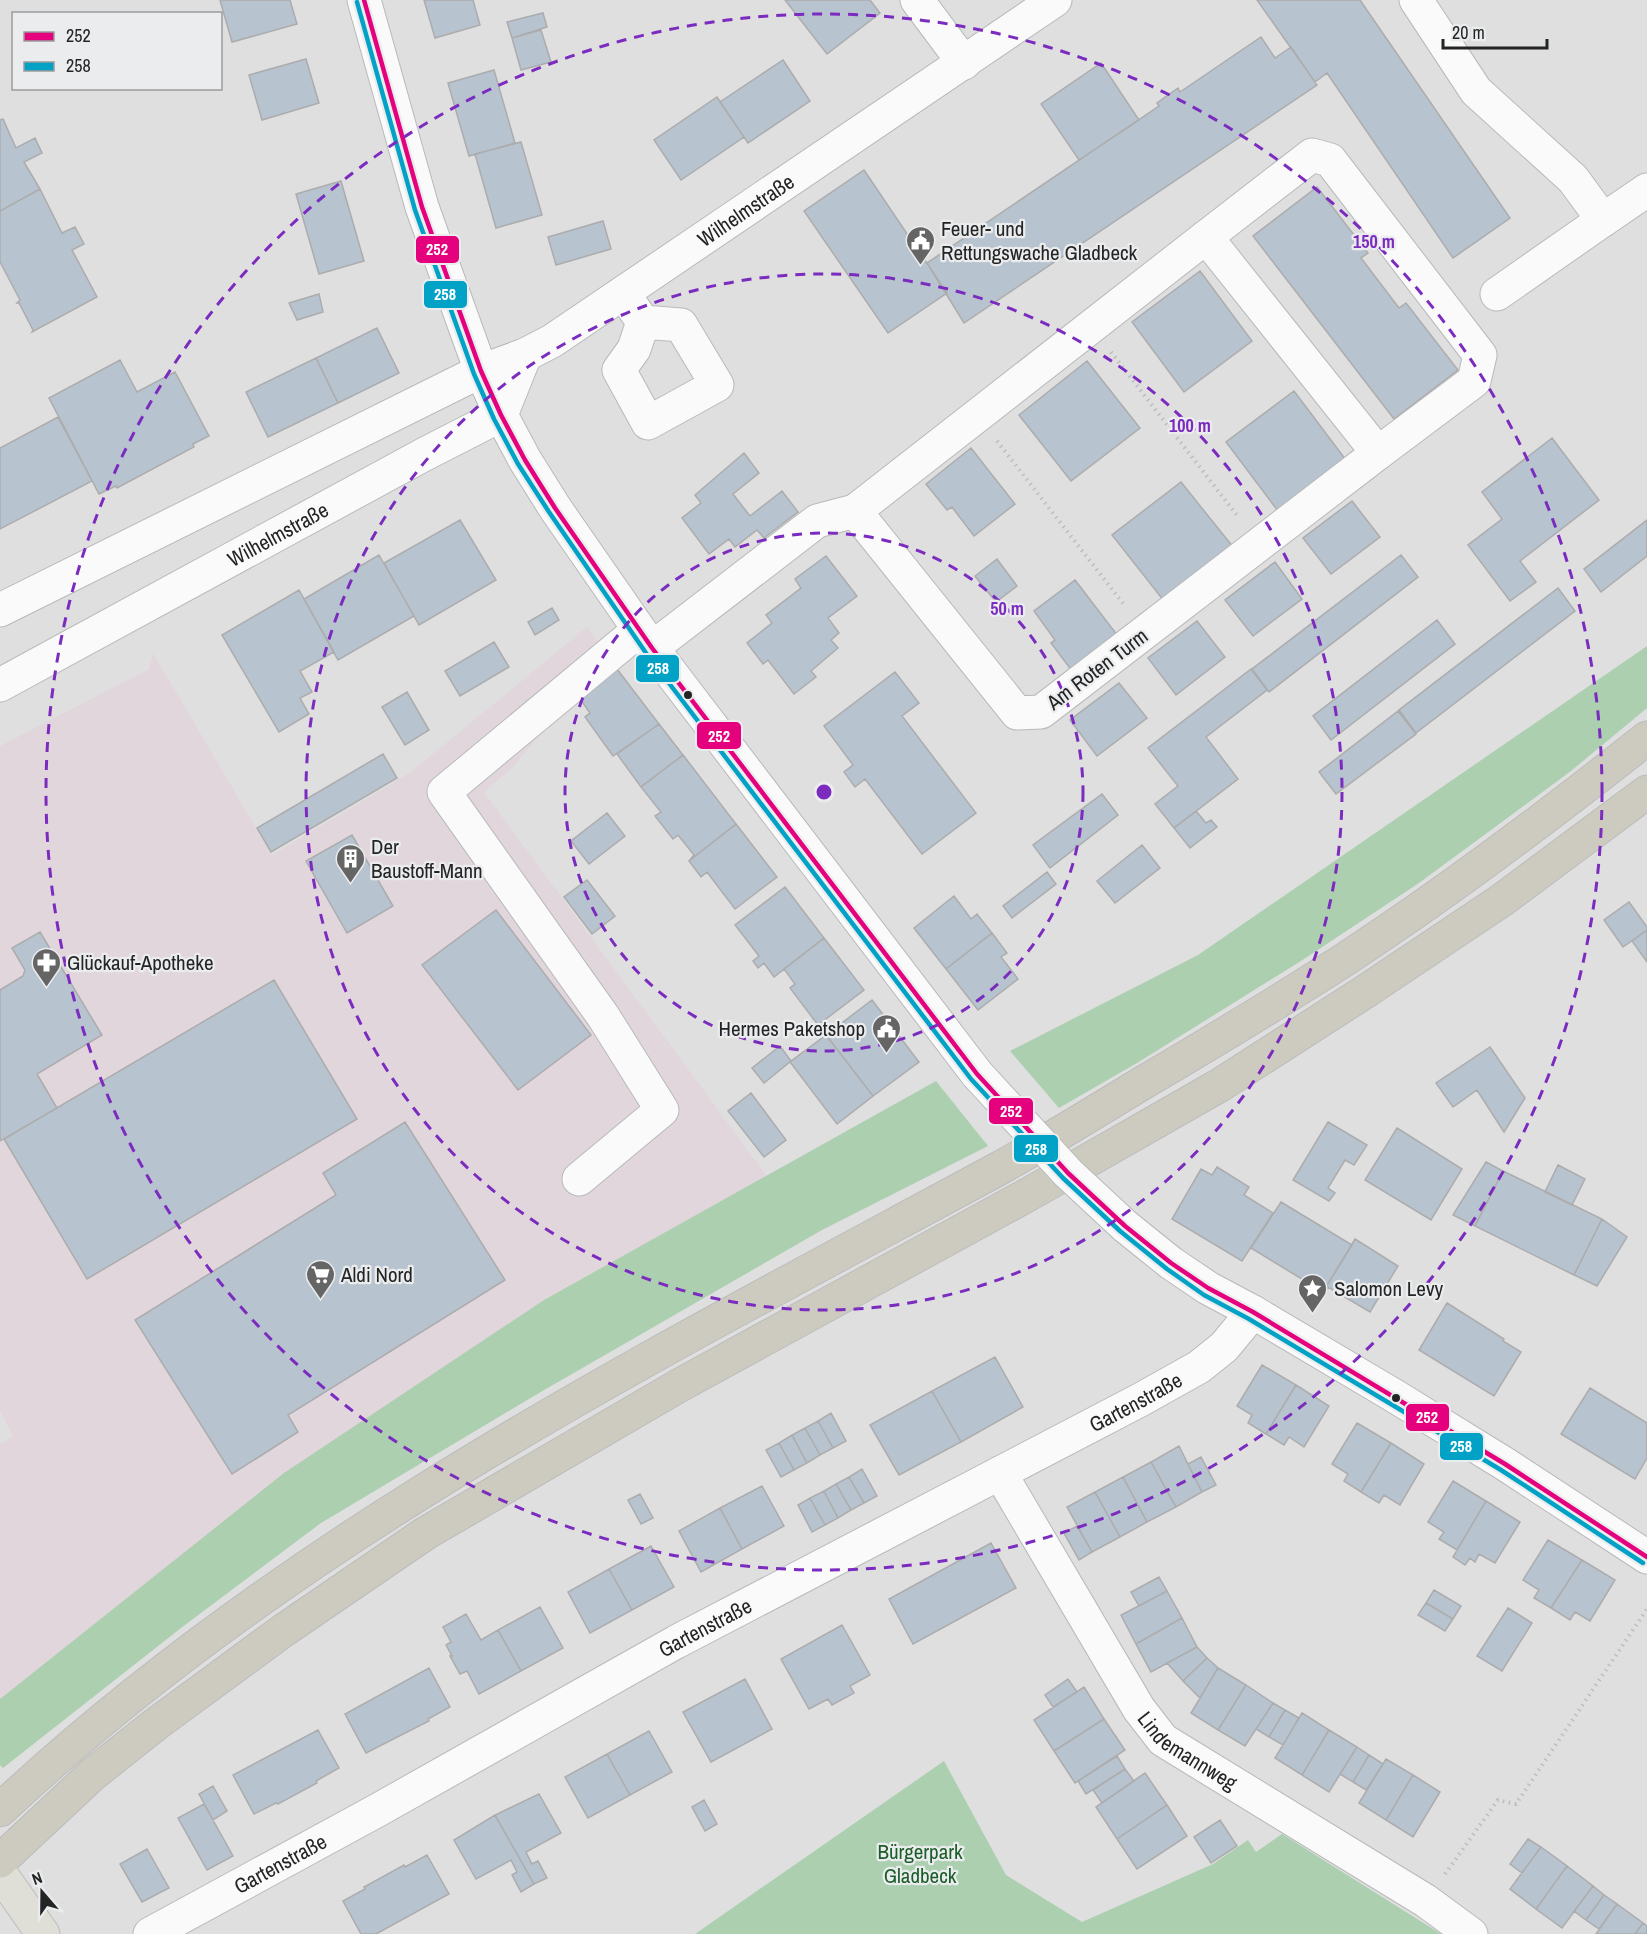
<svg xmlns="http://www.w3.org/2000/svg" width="1647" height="1934" font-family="'Archivo Narrow',sans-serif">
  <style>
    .commercial { fill: #e2d6dd }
    .green { fill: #accfb0 }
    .building { fill: #b7c3ce; stroke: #acacad; stroke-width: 1.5 }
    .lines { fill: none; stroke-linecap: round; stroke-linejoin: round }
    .minor-casing { stroke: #b8b9ba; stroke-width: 35 }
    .major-casing { stroke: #bbbcbc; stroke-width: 35 }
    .highway-casing { stroke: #bbbcbc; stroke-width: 35 }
    .path { stroke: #bdbebe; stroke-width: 4; stroke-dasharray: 1.5 4.5; stroke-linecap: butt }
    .minor { stroke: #fafafa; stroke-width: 33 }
    .major { stroke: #dfded7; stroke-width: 33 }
    .highway { stroke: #cdcbbf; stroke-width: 33 }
    .minor-bridge-casing { stroke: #b8b9ba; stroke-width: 35; stroke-linecap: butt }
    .minor-bridge { stroke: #fafafa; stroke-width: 33 }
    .bus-1-casing { stroke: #ebecee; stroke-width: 9 }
    .bus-2-casing { stroke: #ebecee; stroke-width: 9 }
    .bus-1 { stroke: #e5007d; stroke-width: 4.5 }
    .bus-2 { stroke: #02a2c6; stroke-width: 4.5 }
    .ring { fill: none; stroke: #7b2cbf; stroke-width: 3; stroke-dasharray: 10 8 }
    .bus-dot { fill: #232424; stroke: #ebecee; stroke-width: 2 }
    .labels { text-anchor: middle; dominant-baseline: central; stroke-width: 4.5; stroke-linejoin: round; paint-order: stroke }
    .street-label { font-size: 21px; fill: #232424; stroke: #ebecee }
    .poi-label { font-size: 21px; fill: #232424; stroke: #ebecee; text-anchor: start }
    .park-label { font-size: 21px; fill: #1b5d28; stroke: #ebecee }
    .centre { fill: #7b2cbf; stroke: #ebecee; stroke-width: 3 }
    .ring-label { font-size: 18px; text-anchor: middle; font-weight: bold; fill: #7b2cbf; stroke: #ebecee; stroke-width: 4.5; stroke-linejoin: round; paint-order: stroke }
    .line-badge { stroke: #ebecee; stroke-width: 2 }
    .badge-label { font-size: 16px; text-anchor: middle; font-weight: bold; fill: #fff }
  </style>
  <rect width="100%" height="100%" fill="#dfdfe0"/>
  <path class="commercial" d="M587 627 617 666 563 708 512 768 484 792 767 1176 544 1300 285 1473 0 1699V1444L13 1436 0 1411V746L149 669 153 653 272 855 411 772Z"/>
  <path class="green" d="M1647 646V708L1571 771 1419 883 1301 961 1137 1063 1059 1108 1010 1051 1198 955Z
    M936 1081 988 1146 822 1230 539 1393 321 1523 181 1628 3 1768 0 1765V1699L284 1473 544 1300Z
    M944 1761 1006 1875 1082 1922 1213 1864 1248 1840 1256 1852 1282 1834 1441 1934H695Z"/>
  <path class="building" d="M220 0H290L297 24 232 42Z
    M424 0H473L480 25 435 38Z
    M785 0H870L880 13 827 54Z
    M1257 0H1360L1510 218 1453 258 1327 73 1315 82Z
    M543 13 547 27 512 38 507 22Z
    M541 30 551 62 521 70 512 38Z
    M1261 37 1275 58 1291 47 1317 85 964 323 927 263 1159 106 1157 103 1178 88 1180 92Z
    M306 59 319 103 262 120 249 75Z
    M783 60 810 101 748 143 720 102Z
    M1101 63 1139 120 1079 160 1041 104Z
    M494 70 515 143 469 156 448 83Z
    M717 97 744 137 681 180 654 140Z
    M3 119 16 148 35 138 42 153 24 162 40 189 0 211V120Z
    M521 142 542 215 496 228 475 154Z
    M864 170 947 293 888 333 804 211Z
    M341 181 364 261 319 274 296 194Z
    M1317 187 1368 253 1361 258 1399 308 1406 303 1458 370 1394 419 1253 236Z
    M40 189 62 233 75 227 84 244 72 250 97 297 32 332 33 330 19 303H17L20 300 0 262V211Z
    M603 221 611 249 556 265 548 237Z
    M1200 271 1252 341 1184 392 1132 322Z
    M319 294 323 312 297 320 289 303Z
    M377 328 399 373 338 403 316 358Z
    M316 358 338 403 268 437 246 392Z
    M120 360 137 392 175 372 209 436 193 444 194 447 117 488 116 486 99 494 49 398Z
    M1087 361 1140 428 1071 481 1019 415Z
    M1294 391 1346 460 1278 511 1226 442Z
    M58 417 92 481 0 529V448Z
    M1552 438 1599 500 1520 561 1536 582 1510 601 1468 545 1502 519 1482 492Z
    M971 448 1015 504 974 536 952 507 947 510 926 484Z
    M744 453 759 473 733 494 750 516 782 491 798 512 764 538 757 530 735 547 729 539 709 554 682 518 701 503 695 495Z
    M1181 482 1233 547 1164 601 1112 535Z
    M1352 501 1380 537 1331 574 1303 538Z
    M460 520 496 580 419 625 384 563Z
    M1647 520V556L1601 592 1584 569Z
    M379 555 414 616 338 660 304 599Z
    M1401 555 1418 577 1269 692 1252 669Z
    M826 556 857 596 828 618 839 633 831 640 838 648 811 671 816 677 794 694 768 660 763 664 747 643 772 623 766 615 801 588 795 579Z
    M997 559 1017 586 996 602 975 576Z
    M1275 562 1302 599 1253 636 1225 600Z
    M1075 580 1118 636 1072 671 1051 643 1055 640 1034 611Z
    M1558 588 1575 611 1416 733 1399 710Z
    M299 590 334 652 300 671 312 692 300 698 309 714 279 732 222 635Z
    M552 608 559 620 535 635 528 622Z
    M1437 620 1455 644 1331 740 1313 716Z
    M1197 621 1225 657 1176 695 1148 658Z
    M494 642 509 667 460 696 445 671Z
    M617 669 659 724 613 756 585 717 590 713 578 696Z
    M1251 669 1267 690 1206 737 1238 779 1174 828 1155 804 1178 786 1148 748Z
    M895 672 919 703 902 716 976 813 922 854 865 779 855 787 844 772 853 765 824 726Z
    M1119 683 1147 718 1097 756 1070 720Z
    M407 692 429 730 405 745 382 707Z
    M1398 711 1416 734 1336 794 1319 772Z
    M659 724 683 755 641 787 617 754Z
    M383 754 397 778 271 852 257 828Z
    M683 755 736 824 689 861 694 855 678 835 673 839 655 816 661 812 641 787Z
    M1102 794 1118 815 1050 868 1033 845Z
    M1196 811 1206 823 1211 820 1217 827 1190 848 1174 828Z
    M607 813 625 836 589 864 571 841Z
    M736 824 777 877 735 909 707 872 701 877 689 861Z
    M352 835 393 906 347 933 306 861Z
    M1142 845 1160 868 1115 903 1097 881Z
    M1047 872 1056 884 1012 918 1003 906Z
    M587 880 615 916 592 934 564 897Z
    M785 887 824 938 774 977 764 963 758 968 753 961 759 956 735 925Z
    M954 896 971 919 977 914 992 933 946 969 914 928Z
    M1629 902 1647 927V930L1623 947 1604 920Z
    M496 910 591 1035 518 1090 422 965Z
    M1647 930V962L1632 941Z
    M40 932 102 1035 37 1074 57 1108 0 1141V990L23 976 25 970 12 948Z
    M992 933 1007 953 1001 957 1018 979 978 1010 946 969Z
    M824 938 864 990 818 1025 790 988 795 984 784 969Z
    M274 980 357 1119 87 1279 4 1139Z
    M872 1000 919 1062 873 1096 826 1035Z
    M826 1035 873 1096 837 1124 790 1062Z
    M780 1046 791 1061 764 1083 752 1068Z
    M1490 1047 1525 1098 1504 1132 1477 1090 1453 1107 1436 1083Z
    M751 1093 786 1140 764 1157 728 1111Z
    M405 1122 505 1280 288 1415 298 1432 232 1474 135 1320 336 1195 323 1173Z
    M1328 1122 1367 1145 1354 1165 1345 1160 1328 1188 1335 1193 1329 1201 1293 1180Z
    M1397 1128 1462 1169 1431 1220 1365 1180Z
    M1486 1162 1503 1171 1475 1226 1453 1215Z
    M1558 1165 1585 1179 1572 1205 1545 1192Z
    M1217 1167 1249 1187 1244 1195 1273 1213 1242 1261 1172 1219 1201 1169 1212 1175Z
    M1503 1171 1602 1219 1574 1275 1475 1226Z
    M1281 1202 1352 1245 1323 1292 1251 1248Z
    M1602 1219 1627 1237 1597 1286 1574 1275Z
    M1355 1239 1398 1266 1370 1312 1328 1287 1325 1293 1323 1292Z
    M1447 1303 1504 1339 1503 1341 1521 1352 1494 1396 1419 1350Z
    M995 1357 1023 1407 961 1442 932 1391Z
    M1262 1365 1296 1385 1266 1434 1248 1423 1252 1415 1237 1406Z
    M1296 1385 1329 1406 1304 1447 1289 1437 1284 1445 1266 1434Z
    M1590 1388 1647 1423V1458L1635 1479 1561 1434Z
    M932 1391 961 1442 899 1475 870 1425Z
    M831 1413 846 1441 833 1448 818 1421Z
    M818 1421 833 1448 820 1455 805 1428Z
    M1357 1423 1391 1443 1361 1492 1344 1481 1348 1474 1332 1464Z
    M805 1428 820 1455 807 1463 792 1435Z
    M792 1435 807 1463 794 1470 779 1443Z
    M779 1443 794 1470 781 1477 766 1450Z
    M1391 1443 1424 1464 1400 1505 1384 1495 1379 1503 1361 1492Z
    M1179 1446 1202 1492 1176 1507 1151 1462Z
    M1201 1457 1216 1485 1202 1492 1188 1464Z
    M1151 1462 1176 1507 1147 1522 1123 1477Z
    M862 1469 877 1496 864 1503 849 1477Z
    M849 1477 864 1503 851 1510 836 1484Z
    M1123 1477 1147 1522 1120 1537 1095 1492Z
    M1453 1481 1486 1501 1457 1550 1439 1539 1444 1532 1428 1522Z
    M836 1484 851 1510 838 1518 824 1491Z
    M762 1486 784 1526 742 1549 720 1508Z
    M824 1491 838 1518 825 1525 810 1498Z
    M1095 1492 1120 1537 1092 1552 1067 1507Z
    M640 1494 653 1518 641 1524 628 1500Z
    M810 1498 825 1525 812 1532 798 1505Z
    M1486 1501 1520 1522 1495 1563 1479 1554 1475 1562 1470 1558 1465 1565 1453 1557Z
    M720 1508 742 1549 701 1572 679 1531Z
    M1077 1526 1092 1552 1079 1560 1064 1533Z
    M1548 1540 1582 1560 1551 1608 1534 1598 1539 1590 1523 1580Z
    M991 1543 1016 1588 913 1644 889 1599Z
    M651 1546 674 1587 632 1610 609 1569Z
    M1582 1560 1615 1580 1590 1621 1575 1612 1570 1620 1551 1608Z
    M609 1569 632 1610 590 1633 568 1592Z
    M1159 1577 1167 1591 1139 1606 1131 1592Z
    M1434 1590 1461 1606 1453 1619 1426 1603Z
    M1167 1591 1182 1618 1136 1644 1121 1615Z
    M1426 1603 1453 1619 1445 1631 1418 1615Z
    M540 1607 563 1648 521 1671 498 1630Z
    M1508 1608 1532 1623 1502 1671 1477 1656Z
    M466 1614 481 1640 498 1630 521 1671 479 1694 467 1671 460 1674 450 1656H452L446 1645 451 1642 443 1627Z
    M1182 1618 1197 1647 1151 1672 1136 1644Z
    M842 1625 870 1675 850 1686 854 1693 832 1705 828 1699 809 1709 781 1659Z
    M1197 1647 1207 1658 1183 1681 1167 1663Z
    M1207 1658 1218 1668 1200 1698 1183 1681Z
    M429 1668 450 1707 428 1719 429 1721 366 1753 345 1714Z
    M1218 1668 1246 1685 1218 1730 1191 1713Z
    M745 1679 772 1729 711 1762 683 1712Z
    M1068 1679 1077 1692 1053 1707 1045 1695Z
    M1246 1685 1273 1703 1245 1746 1218 1730Z
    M1084 1687 1104 1719 1054 1751 1034 1720Z
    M1273 1703 1285 1710 1269 1737 1256 1729Z
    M1285 1710 1299 1718 1283 1745 1269 1737Z
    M1302 1713 1329 1730 1302 1775 1275 1758Z
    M1104 1719 1125 1750 1075 1783 1054 1751Z
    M318 1730 339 1768 316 1781 317 1783 278 1804 276 1803 254 1814 233 1775Z
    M1329 1730 1357 1747 1329 1792 1302 1775Z
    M649 1731 672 1772 630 1795 607 1754Z
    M1357 1747 1369 1755 1353 1782 1340 1774Z
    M607 1754 630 1795 588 1818 565 1777Z
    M1369 1755 1383 1764 1366 1790 1353 1782Z
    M1117 1756 1125 1769 1086 1794 1078 1781Z
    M1386 1759 1413 1775 1386 1820 1359 1803Z
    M1125 1769 1134 1781 1102 1803 1093 1790Z
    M1145 1773 1167 1805 1117 1839 1096 1807Z
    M1413 1775 1440 1792 1413 1837 1386 1820Z
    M213 1786 227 1811 213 1820 199 1794Z
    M539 1794 561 1833 526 1852 532 1864 538 1861 547 1878 534 1884 495 1815Z
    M704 1800 717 1824 705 1831 692 1807Z
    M204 1804 233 1856 207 1870 178 1818Z
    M1167 1805 1187 1836 1137 1869 1117 1839Z
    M495 1815 534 1884 521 1892 512 1875 517 1872 511 1860 476 1879 454 1840Z
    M1220 1820 1237 1846 1211 1863 1194 1837Z
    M1528 1839 1541 1847 1522 1873 1510 1864Z
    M1541 1847 1567 1866 1536 1909 1510 1889Z
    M147 1849 169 1888 142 1902 120 1864Z
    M427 1855 449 1894 376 1934H361L343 1901 365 1889 364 1887 404 1865 405 1867Z
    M1567 1866 1593 1886 1562 1928 1536 1909Z
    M1593 1886 1604 1895 1586 1920 1574 1911Z
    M1604 1895 1617 1904 1599 1929 1586 1920Z
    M1617 1904 1643 1923 1635 1934H1596Z
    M1643 1923 1647 1926V1934H1635Z"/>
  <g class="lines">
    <defs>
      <g id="minor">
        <path d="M364 0 422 207 481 371 501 415 525 460 555 508 652 648 977 1074"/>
        <path d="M917 0 964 63"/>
        <path d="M1416 0 1476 91 1573 179 1603 220 1497 294"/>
        <path d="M1603 220 1647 190"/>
        <path d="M1206 237 1378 453 1041 712 1017 713 855 511Z"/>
        <path d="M1206 237 1312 155 1330 160 1480 355 1474 381 1378 453"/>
        <path d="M623 293 643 322 634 349 619 370 648 423 717 385 681 325 643 322"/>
        <path id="s1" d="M0 610 481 371 525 355 552 341 1055 0"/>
        <path d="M652 648 817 521 855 511"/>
        <path id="s2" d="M0 685 423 455 501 415 525 355"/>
        <path d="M579 1179 662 1110 603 1016 444 792 639 630"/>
        <path d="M1125 1226 1171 1263 1208 1288 1253 1312 1393 1395 1505 1464 1647 1557"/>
        <path id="s3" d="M1000 1473 1139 1709 1163 1740 1426 1901 1471 1934"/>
        <path id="s4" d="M150 1934 378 1810 676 1642 1140 1400 1199 1367 1224 1347 1253 1312"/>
      </g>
      <path id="major" d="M0 1873 43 1934"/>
      <path id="highway" d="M0 1810C291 1537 649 1358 996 1170 1045 1143 1093 1113 1141 1084 1209 1044 1277 1003 1344 960 1448 892 1550 815 1647 738
        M0 1861 93 1774 156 1724 284 1630 426 1533 680 1385 1031 1193 1220 1085 1363 993 1502 900 1647 792"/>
    </defs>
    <use href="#minor" class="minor-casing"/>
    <use href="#major" class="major-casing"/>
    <use href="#highway" class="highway-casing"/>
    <path class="path" d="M1111 352 1239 518
      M997 441 1125 606
      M1445 1874 1498 1800 1516 1804 1647 1609"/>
    <use href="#minor" class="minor"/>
    <use href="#major" class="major"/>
    <use href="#highway" class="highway"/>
    <defs>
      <path id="minor-bridge" d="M977 1074 1068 1173 1125 1226"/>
    </defs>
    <use href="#minor-bridge" class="minor-bridge-casing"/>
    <use href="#minor-bridge" class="minor-bridge"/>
    <defs>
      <path id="bus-1" d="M364 0 422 207 481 371 501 415 525 460 555 508 652 648 977 1074 1068 1173 1125 1226 1171 1263 1208 1288 1253 1312 1505 1464 1647 1557"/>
      <path id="bus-2" d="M357 2 415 210 474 374 494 419 518 464 549 512 646 653 971 1079 1063 1178 1120 1231 1167 1269 1204 1295 1249 1319 1501 1470 1643 1563"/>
    </defs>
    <use href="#bus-1" class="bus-1-casing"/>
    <use href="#bus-2" class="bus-2-casing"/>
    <use href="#bus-1" class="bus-1"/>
    <use href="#bus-2" class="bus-2"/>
  </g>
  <g class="ring">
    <circle cx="824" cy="792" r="259"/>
    <circle cx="824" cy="792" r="518"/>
    <circle cx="824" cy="792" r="778"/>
  </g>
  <defs>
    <symbol id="civic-pin" viewBox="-11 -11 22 30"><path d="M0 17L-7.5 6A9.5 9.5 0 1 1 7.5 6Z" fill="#656566" stroke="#ebecee"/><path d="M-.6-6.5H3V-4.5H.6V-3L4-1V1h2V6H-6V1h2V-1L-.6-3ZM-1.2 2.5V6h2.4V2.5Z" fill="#fff"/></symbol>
    <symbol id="building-pin" viewBox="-11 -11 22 30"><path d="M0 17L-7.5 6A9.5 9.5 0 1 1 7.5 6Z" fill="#656566" stroke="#ebecee"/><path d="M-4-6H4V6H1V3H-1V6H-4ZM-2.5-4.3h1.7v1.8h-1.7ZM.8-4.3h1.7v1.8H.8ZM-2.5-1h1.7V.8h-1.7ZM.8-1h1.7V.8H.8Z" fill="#fff"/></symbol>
    <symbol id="pharmacy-pin" viewBox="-11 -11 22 30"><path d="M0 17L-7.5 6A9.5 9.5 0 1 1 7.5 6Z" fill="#656566" stroke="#ebecee"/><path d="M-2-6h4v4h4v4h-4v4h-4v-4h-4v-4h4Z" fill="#fff"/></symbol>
    <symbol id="supermarket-pin" viewBox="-11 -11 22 30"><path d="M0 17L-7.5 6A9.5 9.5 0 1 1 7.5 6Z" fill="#656566" stroke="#ebecee"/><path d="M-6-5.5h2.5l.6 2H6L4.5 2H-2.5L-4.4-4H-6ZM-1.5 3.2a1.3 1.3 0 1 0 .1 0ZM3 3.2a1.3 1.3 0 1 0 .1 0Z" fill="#fff"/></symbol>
    <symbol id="sight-pin" viewBox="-11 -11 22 30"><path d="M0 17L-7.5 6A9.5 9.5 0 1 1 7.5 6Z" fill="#656566" stroke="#ebecee"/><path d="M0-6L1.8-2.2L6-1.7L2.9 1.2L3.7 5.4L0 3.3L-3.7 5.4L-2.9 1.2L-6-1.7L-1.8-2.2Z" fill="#fff"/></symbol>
  </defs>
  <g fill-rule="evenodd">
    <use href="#civic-pin" x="904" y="224" width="33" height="45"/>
    <use href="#building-pin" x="334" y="842" width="33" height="45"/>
    <use href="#pharmacy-pin" x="30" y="946" width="33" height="45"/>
    <use href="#civic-pin" x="870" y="1012" width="33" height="45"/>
    <use href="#supermarket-pin" x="304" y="1258" width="33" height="45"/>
    <use href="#sight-pin" x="1296" y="1272" width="33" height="45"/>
  </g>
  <g class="bus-dot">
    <circle cx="688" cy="695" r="5"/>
    <circle cx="1396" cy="1398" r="5"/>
  </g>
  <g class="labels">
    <g class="street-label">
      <text stroke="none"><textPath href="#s1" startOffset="848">Wilhelmstraße</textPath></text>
      <text stroke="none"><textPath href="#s2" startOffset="316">Wilhelmstraße</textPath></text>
      <text transform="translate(1097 669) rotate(-37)">Am Roten Turm</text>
      <text stroke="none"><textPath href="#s4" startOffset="1120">Gartenstraße</textPath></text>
      <text stroke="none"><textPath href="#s4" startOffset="634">Gartenstraße</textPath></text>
      <text stroke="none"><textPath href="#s3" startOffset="339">Lindemannweg</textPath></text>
      <text stroke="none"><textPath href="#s4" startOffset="148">Gartenstraße</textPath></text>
    </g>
    <g class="poi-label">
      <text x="941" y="228">Feuer- und<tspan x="941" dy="24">Rettungswache Gladbeck</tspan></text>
      <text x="371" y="846">Der<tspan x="371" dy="24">Baustoff-Mann</tspan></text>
      <text x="67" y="962">Glückauf-Apotheke</text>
      <text x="865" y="1028" text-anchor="end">Hermes Paketshop</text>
      <text x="341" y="1274">Aldi Nord</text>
      <text x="1334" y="1288">Salomon Levy</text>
    </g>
    <g class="park-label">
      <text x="920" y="1851">Bürgerpark<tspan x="920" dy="24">Gladbeck</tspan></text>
    </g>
  </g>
  <circle cx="824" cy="792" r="9" class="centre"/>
  <g class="ring-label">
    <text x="1374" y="248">150 m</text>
    <text x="1190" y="432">100 m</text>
    <text x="1007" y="615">50 m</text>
  </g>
  <g class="line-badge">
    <rect x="415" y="235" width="45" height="29" rx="6" fill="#e5007d"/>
    <rect x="423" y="280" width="45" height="29" rx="6" fill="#02a2c6"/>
    <rect x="635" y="654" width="45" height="29" rx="6" fill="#02a2c6"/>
    <rect x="696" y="721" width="46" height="29" rx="6" fill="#e5007d"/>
    <rect x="988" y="1097" width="46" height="28" rx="6" fill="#e5007d"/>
    <rect x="1013" y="1134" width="46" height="29" rx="6" fill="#02a2c6"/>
    <rect x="1405" y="1403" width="45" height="29" rx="6" fill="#e5007d"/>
    <rect x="1439" y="1432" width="45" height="29" rx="6" fill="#02a2c6"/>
  </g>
  <g class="badge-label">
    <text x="437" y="255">252</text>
    <text x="445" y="300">258</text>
    <text x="658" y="674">258</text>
    <text x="719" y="742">252</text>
    <text x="1011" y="1117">252</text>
    <text x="1036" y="1155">258</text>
    <text x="1427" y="1423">252</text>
    <text x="1461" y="1452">258</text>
  </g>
  <rect x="12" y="12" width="210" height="78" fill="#ebecee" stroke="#9b9c9d" stroke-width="1.5"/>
  <rect x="24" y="32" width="30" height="9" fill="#e5007d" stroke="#9b9c9d" stroke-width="1.5"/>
  <text x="66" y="42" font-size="18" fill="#232424">252</text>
  <rect x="24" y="62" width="30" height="9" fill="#02a2c6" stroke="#9b9c9d" stroke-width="1.5"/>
  <text x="66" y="72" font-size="18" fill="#232424">258</text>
  <g transform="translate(42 1892) rotate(340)" stroke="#ebecee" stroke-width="4.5" paint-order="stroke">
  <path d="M0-4.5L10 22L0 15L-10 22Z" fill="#232424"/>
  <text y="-9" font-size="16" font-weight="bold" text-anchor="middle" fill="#232424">N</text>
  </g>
  <path d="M1443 39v9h104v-9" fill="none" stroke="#232424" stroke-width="3"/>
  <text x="1452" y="39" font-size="18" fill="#232424" stroke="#ebecee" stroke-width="4.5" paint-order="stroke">20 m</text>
</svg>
